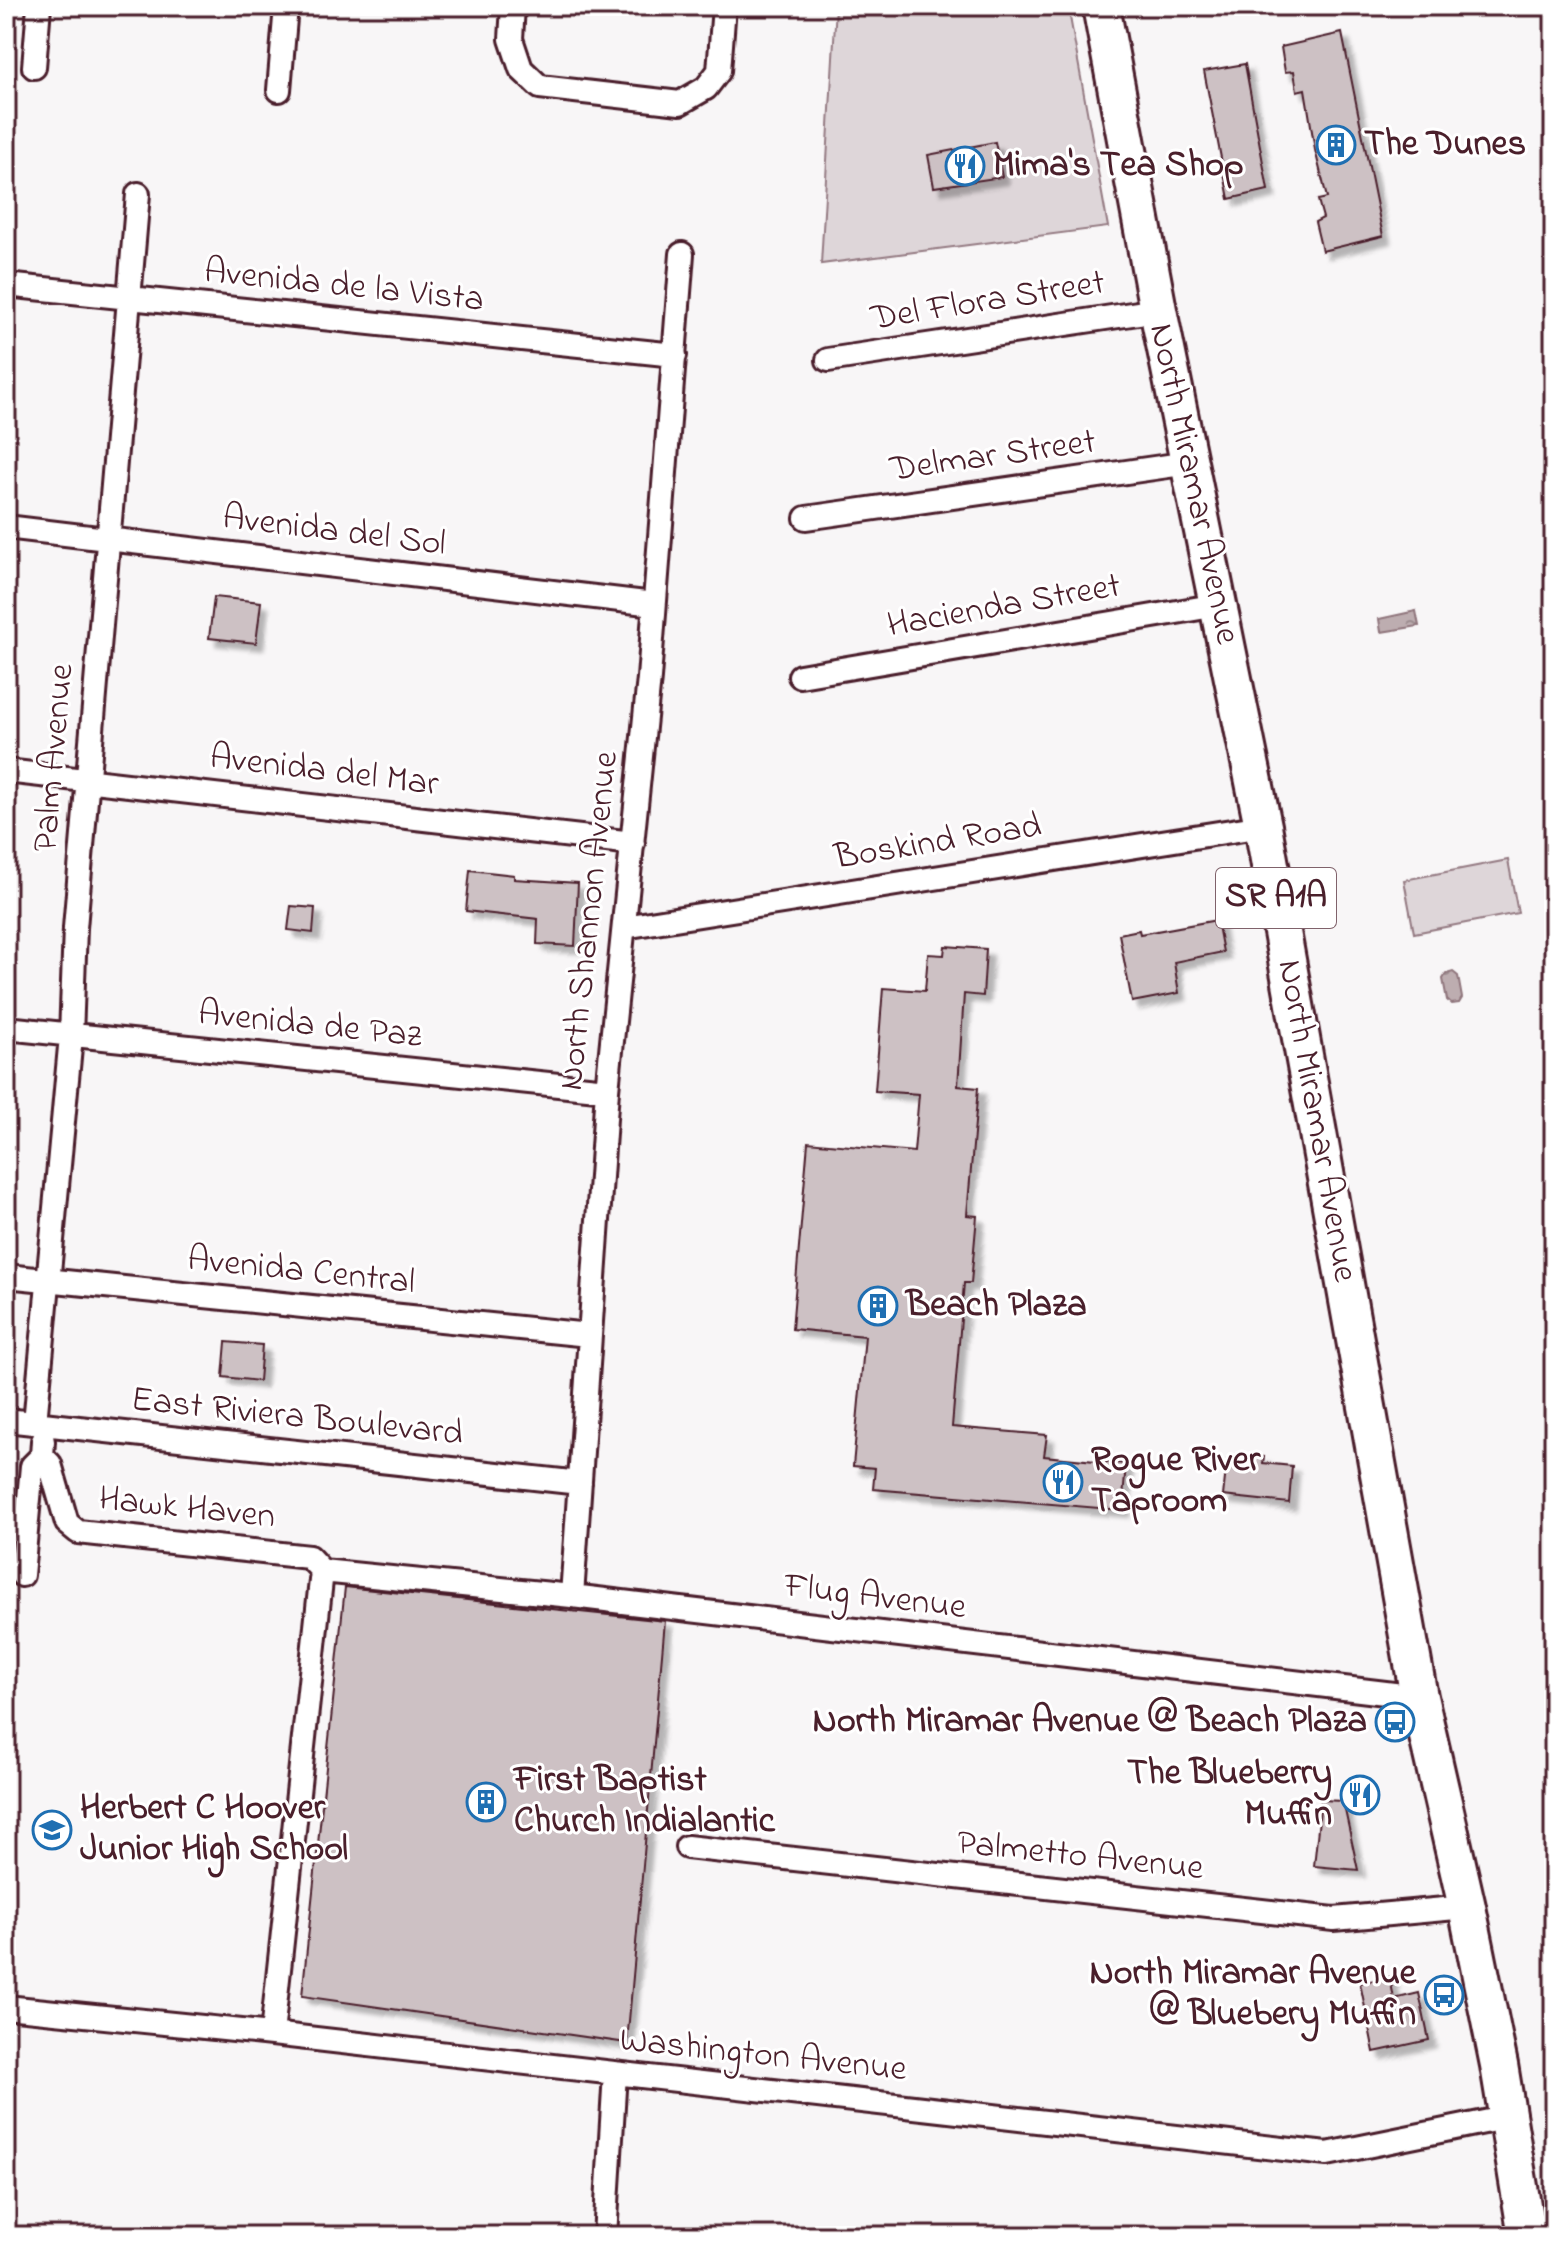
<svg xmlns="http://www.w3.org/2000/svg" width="1560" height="2242" font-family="'Indie Flower',sans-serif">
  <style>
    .green { fill: #ded6d9; stroke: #947a82; stroke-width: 2 }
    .water { fill: url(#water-ripples); stroke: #8f747b; stroke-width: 2 }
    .building { fill: #cdc1c4; stroke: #4a1f2b; stroke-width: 2; filter: url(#shadow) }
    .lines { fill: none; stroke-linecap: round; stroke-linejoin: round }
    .street-casing { stroke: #4a1f2b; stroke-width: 28 }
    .primary-casing { stroke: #4a1f2b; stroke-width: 42 }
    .street { stroke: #fff; stroke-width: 22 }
    .primary { stroke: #fff; stroke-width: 36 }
    .labels { text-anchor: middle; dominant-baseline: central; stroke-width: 6; stroke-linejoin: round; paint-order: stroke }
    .shield { fill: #fff; stroke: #80626b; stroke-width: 2 }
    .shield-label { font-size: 34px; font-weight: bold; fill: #4a1f2b }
    .poi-label { font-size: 36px; font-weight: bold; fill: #4a1f2b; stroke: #fff; text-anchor: start }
    .street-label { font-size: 36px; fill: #4a1f2b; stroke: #fff }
  </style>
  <defs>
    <pattern id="water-ripples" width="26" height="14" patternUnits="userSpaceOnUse" patternTransform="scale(2)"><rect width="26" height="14" fill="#bdadb0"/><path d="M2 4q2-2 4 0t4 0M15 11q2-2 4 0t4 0" fill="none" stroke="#9c8c8f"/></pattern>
    <filter id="shadow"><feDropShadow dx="7" dy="7" stdDeviation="2" flood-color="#0004"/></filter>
  </defs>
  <rect width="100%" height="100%" fill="#f8f6f7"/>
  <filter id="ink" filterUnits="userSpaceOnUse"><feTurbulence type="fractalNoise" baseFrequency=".0125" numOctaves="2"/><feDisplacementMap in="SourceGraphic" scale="16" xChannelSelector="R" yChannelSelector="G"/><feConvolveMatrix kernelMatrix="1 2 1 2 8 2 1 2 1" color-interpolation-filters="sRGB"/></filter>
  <g filter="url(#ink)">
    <path class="green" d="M836 6H1068L1108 227 821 264Z
      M1508 860 1518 913 1414 933 1404 880Z"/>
    <path class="water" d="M1416 611 1419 626 1381 632 1379 619Z
      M1453 972 1458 976 1462 998 1459 1003 1451 1004 1447 1000 1443 979 1446 974Z"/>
    <path class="building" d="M1342 33 1383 236 1322 251 1315 222 1323 218 1318 200 1327 198 1315 150 1305 89 1297 91 1294 71 1285 72 1281 47Z
      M1245 64 1268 190 1229 199 1204 71Z
      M995 142 1002 177 934 187 928 155Z
      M214 597 261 602 256 643 209 638Z
      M470 870 514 875V879L578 883 575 946 537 944 538 919 466 911Z
      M291 906 315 908 313 933 288 930Z
      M1217 920 1223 952 1174 962 1179 993 1132 1002 1119 934 1139 930 1140 934Z
      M945 946 986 949 983 996 964 994 958 1086 978 1088 967 1215 977 1216 971 1283H964L952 1427 1047 1435 1044 1456 1126 1464 1122 1510 873 1489 875 1468 853 1466 865 1336 792 1329 808 1142 914 1152 919 1094 875 1091 883 988 925 991 928 954 944 955Z
      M226 1342 262 1345 259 1381 223 1377Z
      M1237 1454 1264 1457 1263 1463 1292 1466 1289 1503 1223 1496 1227 1460 1237 1461Z
      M345 1587 665 1621 627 2043 302 1996Z
      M1321 1800 1343 1801 1358 1870 1314 1866Z
      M1390 1977 1394 1999 1419 1993 1429 2040 1374 2052 1360 1983Z"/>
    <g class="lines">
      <defs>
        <path id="street" d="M513 6 511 39 521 69 540 87 680 103 706 88 719 71 724 6
          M34 67 39 6
          M279 90 286 6
          M6 285 675 355
          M828 360 1158 310
          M806 518 1189 463
          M6 527 654 604
          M800 676 1218 605
          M6 771 633 843
          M624 927 1263 826
          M6 1028 607 1090
          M6 1276 589 1335
          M6 1420 580 1483
          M35 1423 71 1036 75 928 138 194
          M42 1456 50 1464 67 1523 78 1532 309 1557 322 1571
          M322 1571 572 1596 1419 1697
          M22 1575 32 1466 42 1456 43 1441
          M572 1596 607 1090 649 678 682 254
          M687 1847 1334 1919 1467 1907
          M6 2007 272 2034 1327 2154 1509 2117
          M272 2034 322 1571
          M605 2236 615 2073"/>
        <path id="primary" d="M1101 6 1158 310 1263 826 1419 1697 1467 1907 1499 2065 1527 2236"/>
      </defs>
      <use href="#street" class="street-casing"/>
      <use href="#primary" class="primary-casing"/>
      <use href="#street" class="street"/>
      <use href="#primary" class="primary"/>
    </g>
  </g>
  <defs>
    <symbol id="building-ring" viewBox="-11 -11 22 22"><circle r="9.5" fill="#fff" stroke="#1f6fb2" stroke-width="1.5"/><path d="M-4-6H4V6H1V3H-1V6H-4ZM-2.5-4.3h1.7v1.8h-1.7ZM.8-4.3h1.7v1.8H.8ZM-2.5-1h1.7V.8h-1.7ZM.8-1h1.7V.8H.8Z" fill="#1f6fb2"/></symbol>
    <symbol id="restaurant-ring" viewBox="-11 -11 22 22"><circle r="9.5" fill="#fff" stroke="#1f6fb2" stroke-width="1.5"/><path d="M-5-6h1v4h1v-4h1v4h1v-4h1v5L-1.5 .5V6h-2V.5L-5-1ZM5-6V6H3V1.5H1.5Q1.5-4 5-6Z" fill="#1f6fb2"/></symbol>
    <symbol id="bus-ring" viewBox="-11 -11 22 22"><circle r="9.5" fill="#fff" stroke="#1f6fb2" stroke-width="1.5"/><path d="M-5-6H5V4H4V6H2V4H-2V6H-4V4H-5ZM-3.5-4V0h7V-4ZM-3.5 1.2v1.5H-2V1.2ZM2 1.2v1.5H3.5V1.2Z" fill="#1f6fb2"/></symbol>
    <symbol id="school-ring" viewBox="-11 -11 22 22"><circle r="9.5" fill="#fff" stroke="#1f6fb2" stroke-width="1.5"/><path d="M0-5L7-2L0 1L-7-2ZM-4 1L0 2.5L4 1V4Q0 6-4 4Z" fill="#1f6fb2"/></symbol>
  </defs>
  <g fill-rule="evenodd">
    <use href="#building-ring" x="1314" y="123" width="44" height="44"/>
    <use href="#restaurant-ring" x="943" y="144" width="44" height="44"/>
    <use href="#building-ring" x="856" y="1284" width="44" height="44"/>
    <use href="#restaurant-ring" x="1041" y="1460" width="44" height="44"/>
    <use href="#bus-ring" x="1373" y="1700" width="44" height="44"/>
    <use href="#restaurant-ring" x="1338" y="1773" width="44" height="44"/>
    <use href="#building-ring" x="464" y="1780" width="44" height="44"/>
    <use href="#school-ring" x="30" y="1808" width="44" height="44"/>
    <use href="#bus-ring" x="1422" y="1973" width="44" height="44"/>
  </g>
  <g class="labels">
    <rect class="shield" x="1216" y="868" width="120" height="60" rx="6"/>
    <g class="shield-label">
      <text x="1276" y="898">SR A1A</text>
    </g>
    <g class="poi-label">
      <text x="1364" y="145">The Dunes</text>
      <text x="993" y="166">Mima's Tea Shop</text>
      <text x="906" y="1306">Beach Plaza</text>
      <text x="1091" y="1461">Rogue River<tspan x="1091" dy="41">Taproom</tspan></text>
      <text x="1367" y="1722" text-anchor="end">North Miramar Avenue @ Beach Plaza</text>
      <text x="1332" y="1774" text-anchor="end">The Blueberry<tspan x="1332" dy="41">Muffin</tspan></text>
      <text x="514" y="1781">First Baptist<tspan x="514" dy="41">Church Indialantic</tspan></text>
      <text x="80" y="1809">Herbert C Hoover<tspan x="80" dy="41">Junior High School</tspan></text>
      <text x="1416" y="1974" text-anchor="end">North Miramar Avenue<tspan x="1416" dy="41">@ Bluebery Muffin</tspan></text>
    </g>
    <g class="street-label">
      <text transform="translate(344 287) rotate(6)">Avenida de la Vista</text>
      <text transform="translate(988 302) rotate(-9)">Del Flora Street</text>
      <text transform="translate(993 457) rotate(-8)">Delmar Street</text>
      <text transform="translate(1193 484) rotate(78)">North Miramar Avenue</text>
      <text transform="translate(334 532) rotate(7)">Avenida del Sol</text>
      <text transform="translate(1004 607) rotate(-10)">Hacienda Street</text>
      <text transform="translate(55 758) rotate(-85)">Palm Avenue</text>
      <text transform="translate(324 772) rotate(7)">Avenida del Mar</text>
      <text transform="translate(938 843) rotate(-9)">Boskind Road</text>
      <text transform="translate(590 921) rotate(-84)">North Shannon Avenue</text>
      <text transform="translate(310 1026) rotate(6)">Avenida de Paz</text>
      <text transform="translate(1316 1121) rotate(80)">North Miramar Avenue</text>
      <text transform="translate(301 1272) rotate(6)">Avenida Central</text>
      <text transform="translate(297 1418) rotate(6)">East Riviera Boulevard</text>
      <text transform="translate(187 1509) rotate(6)">Hawk Haven</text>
      <text transform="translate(875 1598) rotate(7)">Flug Avenue</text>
      <text transform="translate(1080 1857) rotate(6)">Palmetto Avenue</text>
      <text transform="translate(763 2056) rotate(6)">Washington Avenue</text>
    </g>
  </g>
  <rect width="1560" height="2242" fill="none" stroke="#fff" stroke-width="32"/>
  <rect x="16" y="16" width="1528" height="2210" fill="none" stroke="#4a1f2b" stroke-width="3" filter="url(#ink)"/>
</svg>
